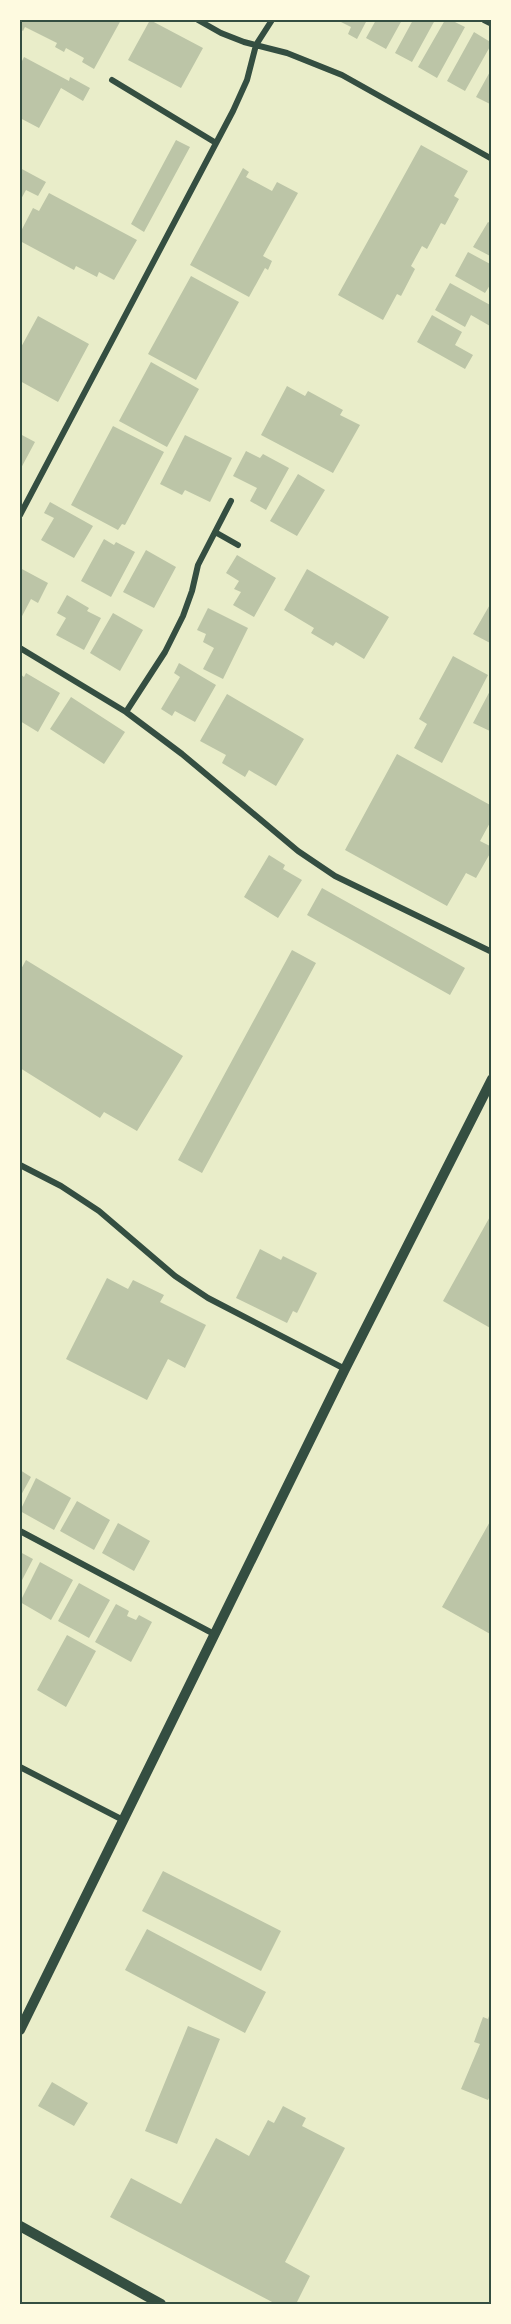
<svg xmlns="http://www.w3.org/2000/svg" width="511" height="2324" font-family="Montserrat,sans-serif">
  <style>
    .building { fill: #bcc5a7 }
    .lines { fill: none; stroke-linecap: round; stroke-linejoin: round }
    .minor { stroke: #344e41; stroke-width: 6 }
    .tertiary { stroke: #344e41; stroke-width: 10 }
    .neatline { fill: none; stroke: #344e41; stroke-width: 2 }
  </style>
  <rect width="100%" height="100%" fill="#e9edc9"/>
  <path class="building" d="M20 20H121L94 69 82 62 84 58 66 48 64 52 55 47 57 43 25 27 23 31 20 29Z
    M150 20 203 48 181 88 128 60Z
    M337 20H367L357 39 348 34 351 27Z
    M376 20H402L386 49 366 38Z
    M413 20H435L412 62 395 53Z
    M445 20H451L465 27 437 78 418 67Z
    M474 32 492 43 465 91 447 81Z
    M24 57 69 81 70 77 90 88 83 101 61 88 39 128 20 118V65Z
    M492 68V105L476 97Z
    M176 140 190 147 144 232 131 224Z
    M421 145 468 171 454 196 459 199 445 225 441 223 427 249 422 246 411 266 415 269 401 296 397 294 383 320 338 295Z
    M20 168 46 182 38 196 26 190 20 201Z
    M243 168 249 172 246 177 272 191 277 182 298 193 263 256 272 261 268 270 265 268 249 297 190 265Z
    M49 193 137 240 114 280 99 272 97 277 76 266 74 270 20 241V233L33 208 39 211Z
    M488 222 492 224V257L473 247Z
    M468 252 492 265V282L485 293 455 276Z
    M191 276 239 302 196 380 148 354Z
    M450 283 492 306 490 326 471 315 465 327 435 310Z
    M432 315 462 332 455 345 473 355 465 369 417 342Z
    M38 316 89 344 58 402 20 381V349Z
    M151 362 199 389 167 447 119 421Z
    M287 386 305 396 308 391 343 410 340 415 360 425 333 473 261 435Z
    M113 426 164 452 125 525 122 524 118 530 71 505Z
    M20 434 35 442 20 470Z
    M185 435 232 458 210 502 185 490 182 495 160 484Z
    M246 451 260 458 263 454 289 468 266 510 250 501 257 488 233 476Z
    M298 474 325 490 297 536 270 521Z
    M50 502 93 526 74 558 41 540 54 518 44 513Z
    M104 539 114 545 116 542 135 552 111 597 81 581Z
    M146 550 176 567 154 608 123 592Z
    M237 555 276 578 254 617 233 605 241 592 234 589 239 581 226 573Z
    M20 568 48 583 38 603 31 599 20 620Z
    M307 569 389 617 364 659 336 642 333 646 311 633 314 628 284 610Z
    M67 595 89 608 87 611 101 618 84 650 56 635 66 618 57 613Z
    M492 601V644L473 634Z
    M208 608 248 628 223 679 203 669 214 648 203 642 206 634 197 630Z
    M113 613 143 630 120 671 90 653Z
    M453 656 488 675 442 763 414 748 427 724 419 719Z
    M179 663 216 685 195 722 175 711 172 716 161 709 180 677 174 673Z
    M26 673 60 693 38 732 20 721V674L24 677Z
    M492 687V732L473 723Z
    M227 694 304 739 276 786 249 770 245 777 222 763 226 755 200 741Z
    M71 697 125 732 104 764 50 729Z
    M397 754 492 806V819L480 841 492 847V850L476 878 466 873 447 906 345 850Z
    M269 855 285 865 283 869 302 880 278 918 244 897Z
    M322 888 465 968 450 995 307 915Z
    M292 950 316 963 202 1173 178 1160Z
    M26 960 183 1056 137 1131 104 1112 100 1118 20 1068V971Z
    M492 1213V1329L443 1301Z
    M260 1249 281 1260 283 1256 317 1273 297 1313 293 1311 287 1323 236 1298Z
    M107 1278 128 1289 133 1280 164 1295 160 1302 206 1325 185 1368 168 1359 147 1400 66 1359Z
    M20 1470 31 1477 20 1497Z
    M36 1478 71 1498 54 1530 20 1511Z
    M77 1501 110 1520 94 1550 60 1531Z
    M492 1518V1635L442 1607Z
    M118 1523 150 1541 134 1571 102 1553Z
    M20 1552 33 1559 20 1584Z
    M40 1562 73 1580 51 1620 20 1602Z
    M79 1583 110 1600 89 1638 58 1621Z
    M116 1604 129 1611 127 1616 136 1620 139 1615 152 1622 131 1662 95 1642Z
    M67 1635 96 1651 66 1707 37 1690Z
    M163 1871 281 1931 261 1971 142 1911Z
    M147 1929 266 1992 245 2033 125 1970Z
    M491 2010 492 2092 488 2100 461 2089 480 2044 474 2042 483 2017 488 2019Z
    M188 2026 220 2039 177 2144 145 2131Z
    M52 2082 88 2103 74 2126 38 2106Z
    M283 2106 306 2118 302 2126 345 2148 285 2262 310 2276 296 2304H276L110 2217 131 2178 181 2204 216 2138 249 2156 268 2120 274 2123Z"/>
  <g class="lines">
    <path class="minor" d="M198 20 221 33 244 42 287 53 342 75 492 159
      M484 20 492 24
      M112 80 216 143
      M20 515 233 111 247 80 256 45 272 20
      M215 532 238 545
      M20 648 126 712 182 754 298 851 335 876 492 952
      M126 712 165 652 183 616 192 591 198 565 231 501
      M20 1165 61 1186 99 1211 175 1276 208 1298 345 1369
      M20 1531 214 1634
      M20 1767 123 1820"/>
    <path class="tertiary" d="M20 2030 345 1369 492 1079
      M20 2226 161 2304"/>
  </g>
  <rect width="511" height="2324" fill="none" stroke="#fefae0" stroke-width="42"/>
  <rect x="21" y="21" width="469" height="2282" class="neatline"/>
</svg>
